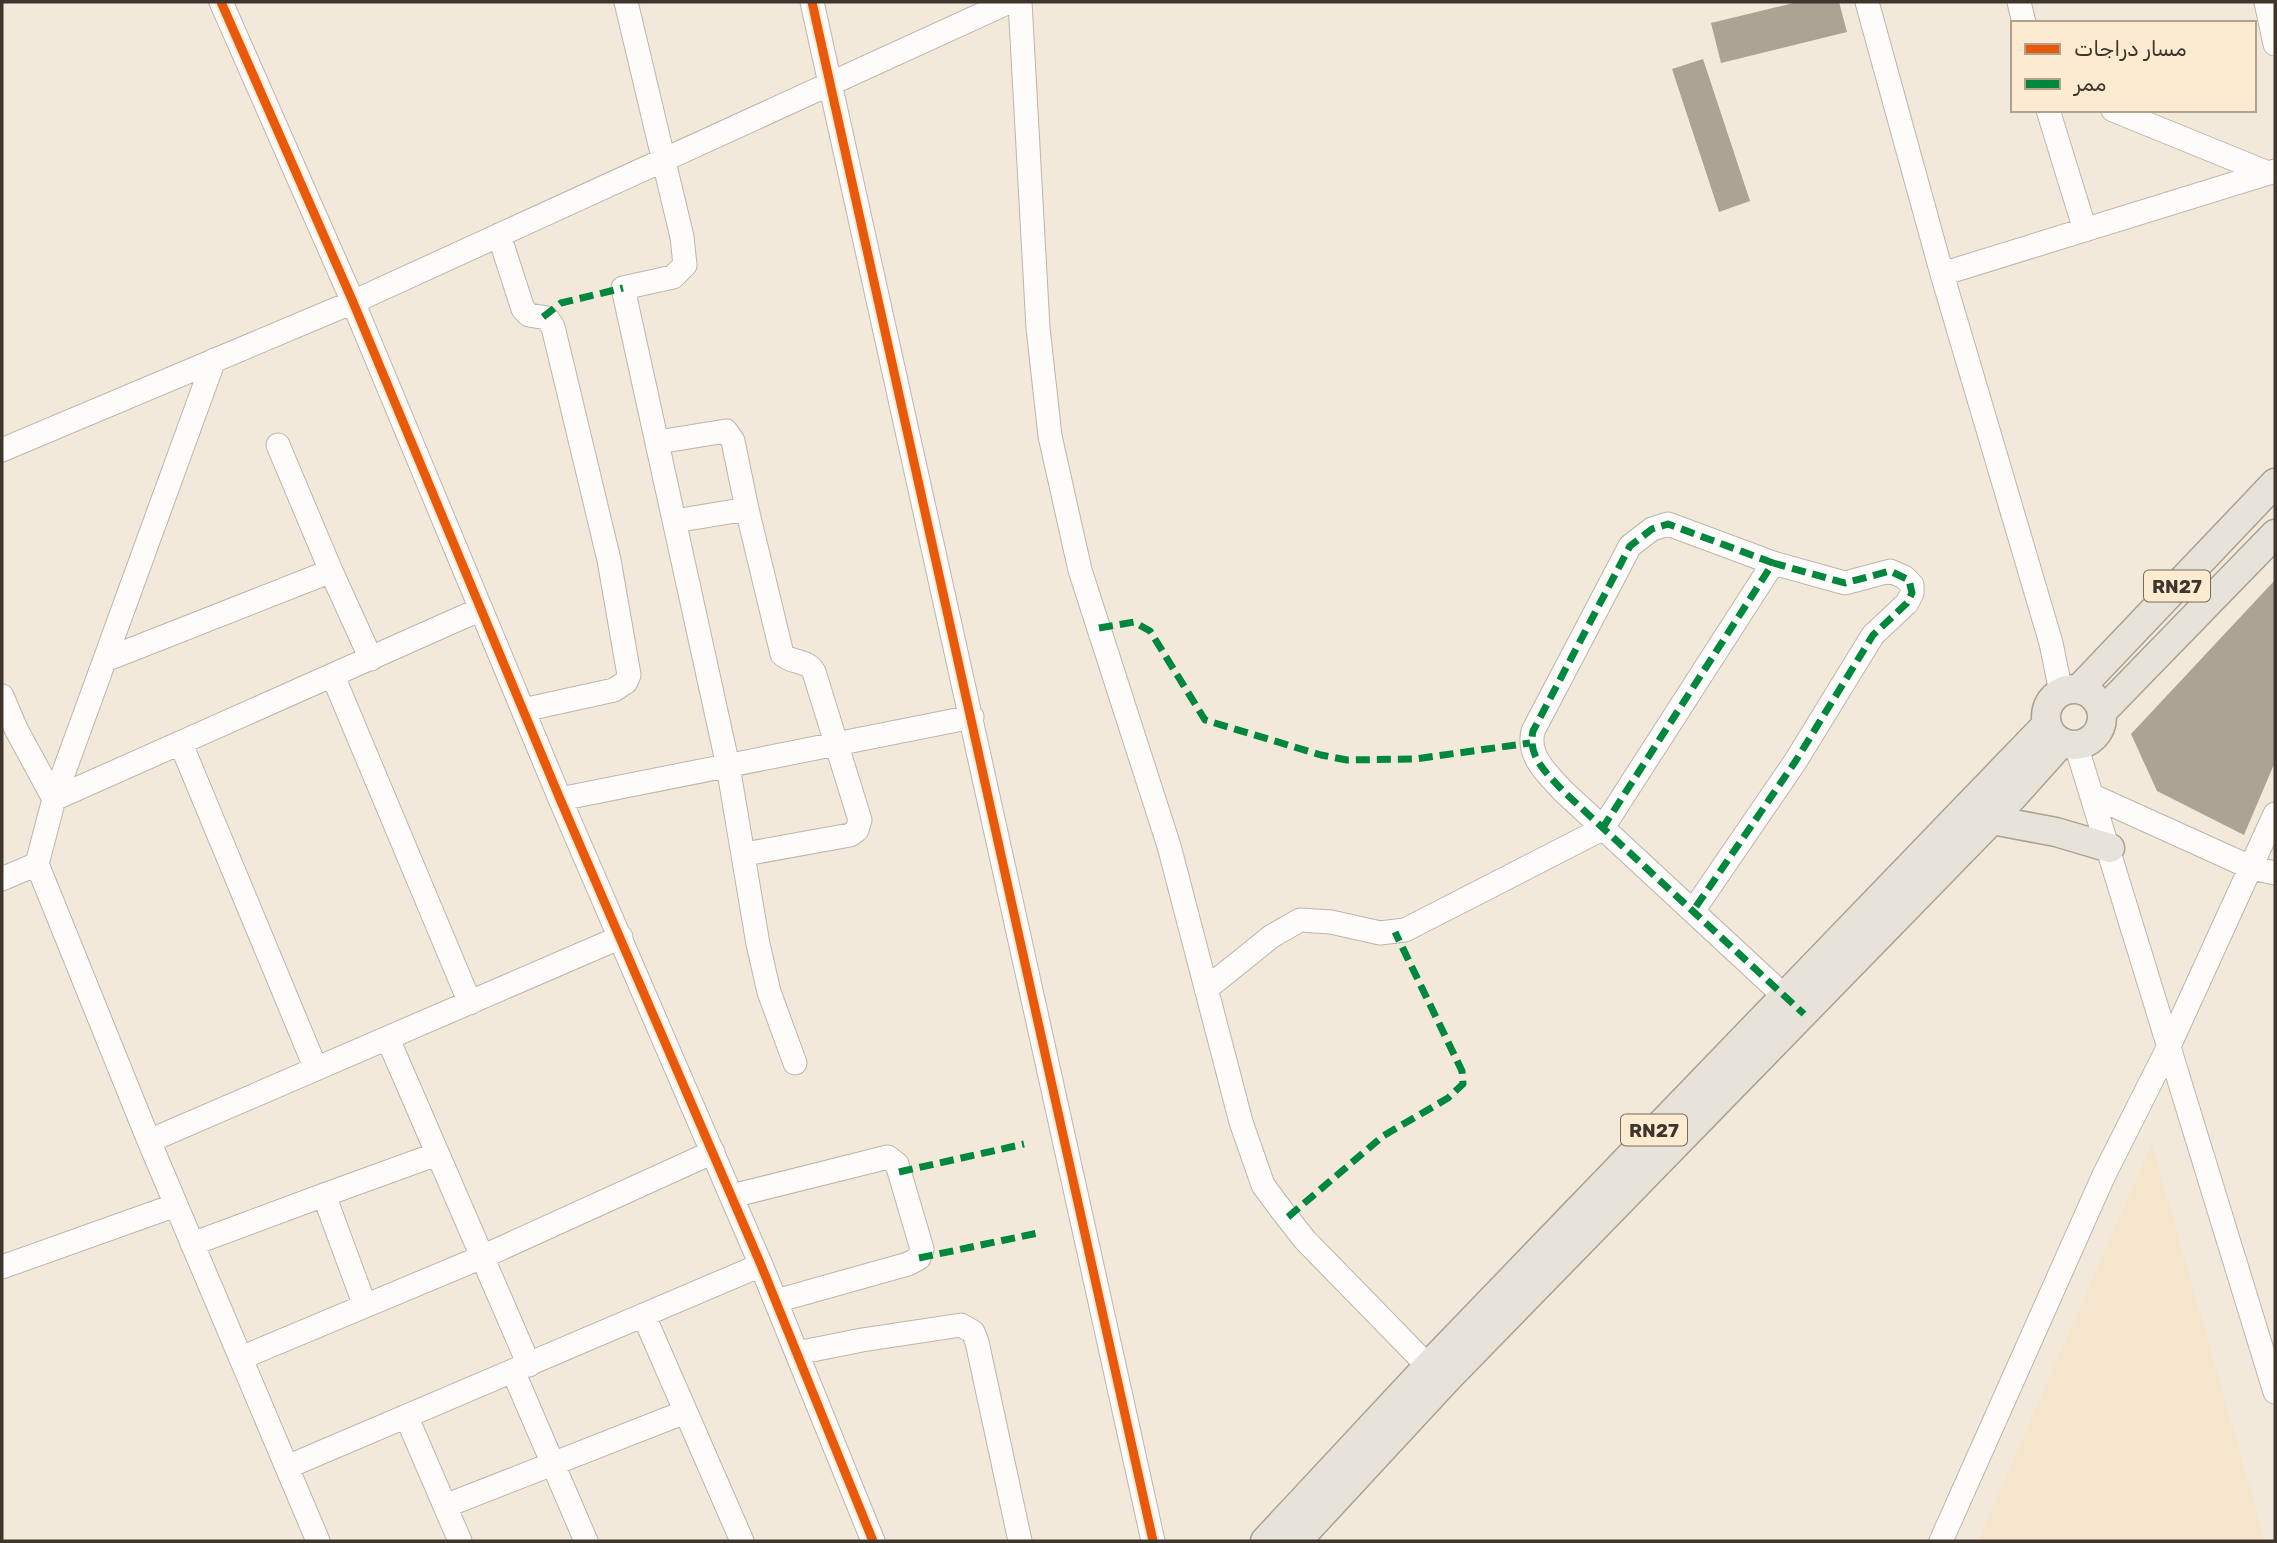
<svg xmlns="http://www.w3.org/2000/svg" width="2277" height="1543" font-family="Rubik,Vazirmatn,sans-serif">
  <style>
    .built { fill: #f5e5cd }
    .building { fill: #aca395 }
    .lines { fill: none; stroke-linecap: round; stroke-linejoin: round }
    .minor-casing { stroke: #bdb5ab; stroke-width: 25 }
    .major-casing { stroke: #aca190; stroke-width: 31 }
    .minor { stroke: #fdfcfa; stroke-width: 23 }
    .major { stroke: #e7e2da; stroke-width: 28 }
    .quiet { stroke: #00873e; stroke-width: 7; stroke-dasharray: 14 7; stroke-linecap: butt }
    .cycleway-casing { stroke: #fcead1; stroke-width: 13 }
    .cycleway { stroke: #e8590c; stroke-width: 9 }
    .labels { text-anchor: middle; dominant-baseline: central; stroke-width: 7; stroke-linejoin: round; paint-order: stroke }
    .shield { fill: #fcead1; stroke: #776c5e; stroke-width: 2 }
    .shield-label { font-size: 19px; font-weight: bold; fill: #3e362d }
  </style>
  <rect width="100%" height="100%" fill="#f2e9db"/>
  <path class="built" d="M2152 1143 2265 1541H1978Z"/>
  <path class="building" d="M1798 2H1839L1847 32 1721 63 1711 23Z
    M1703 59 1750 201 1719 212 1672 69Z
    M2275 580V762L2244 835 2157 791 2131 734Z"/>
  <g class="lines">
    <defs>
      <path id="minor" d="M221 2 353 302 560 799 761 1265 873 1541
        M626 2 682 237 685 265 673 277 623 288 728 766 758 944 769 992 795 1063
        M812 2 1153 1541
        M1020 2 1038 328 1050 436 1080 570 1169 846 1241 1122 1263 1185 1283 1212 1305 1240 1428 1366 1442 1374
        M1867 2 1942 274 2051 643 2061 692
        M2019 2 2024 23
        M2266 2 2275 44
        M2048 110 2085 230
        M2113 110 2268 173
        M499 235 523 309 529 315 547 318 553 327 609 560 629 675 626 682 614 690 523 710
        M1942 274 2275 171
        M214 360 54 799 37 864 149 1141 318 1541
        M658 442 726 431 733 441 747 509
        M278 445 331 571
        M2 450 353 302 1009 2
        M675 521 747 509 782 654C792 664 807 659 814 672L860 820 857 830 850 835 745 854
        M1773 563 1668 524 1652 529 1630 546 1533 731C1527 757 1547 773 1563 791L1796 1007
        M105 660 331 571 371 659
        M333 676 470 1003
        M2 696 16 729 54 799 481 609
        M181 744 316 1069
        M2076 745 2275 1392
        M2093 796 2252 868 2275 873
        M560 799 972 717
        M2 879 37 864
        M1206 989 1272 936 1300 920 1331 922 1380 933 1405 930 1602 829 1773 563 1845 583 1890 571 1904 577 1912 585V593L1907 603 1873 635 1795 762 1693 911
        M388 1039 529 1365
        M149 1141 621 937
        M324 1195 437 1154
        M732 1196 888 1157 897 1164 922 1249 919 1258 908 1264 776 1301
        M192 1244 324 1195 365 1306
        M2 1267 176 1205
        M644 1316 742 1541
        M797 1353 862 1340 961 1325 973 1332 977 1342 1020 1541
        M241 1358 482 1257 713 1152
        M513 1371 586 1541
        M407 1418 460 1541
        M287 1467 761 1265
        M445 1506 685 1412
        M1941 1541 2104 1175 2170 1044 2275 814"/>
      <path id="major" d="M2079 689 2275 483
        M2046 717a28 28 0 1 1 56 0a28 28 0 1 1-56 0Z
        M2102 712 2275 534
        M1992 820 2056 832 2110 848
        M1265 1541 1428 1366 2047 724
        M1297 1541 1448 1378 1992 820 2062 742"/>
    </defs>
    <use href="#minor" class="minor-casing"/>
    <use href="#major" class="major-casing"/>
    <use href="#minor" class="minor"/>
    <use href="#major" class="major"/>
    <path class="quiet" d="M543 317 561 303 623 288
      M1773 563 1668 524 1652 529 1630 546 1533 731C1527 757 1547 773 1563 791L1804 1014
      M1099 628 1134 622 1150 631 1205 720 1321 755 1347 760 1415 759 1530 743
      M1602 829 1773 563 1845 583 1890 571 1909 580 1912 593 1907 603 1873 635 1795 762 1693 911
      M899 1172 1024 1144
      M1288 1217 1383 1136 1448 1098 1463 1084 1462 1071 1395 932
      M919 1258 1038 1233"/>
    <defs>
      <path id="cycleway" d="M221 2 353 302 560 799 761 1265 873 1541
        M812 2 1153 1541"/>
    </defs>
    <use href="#cycleway" class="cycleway-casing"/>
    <use href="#cycleway" class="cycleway"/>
  </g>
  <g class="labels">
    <g class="shield">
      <rect x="2144" y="570.5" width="66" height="31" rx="5"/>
      <rect x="1621" y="1114.5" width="66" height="31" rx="5"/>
    </g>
    <g class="shield-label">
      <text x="2177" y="586">RN27</text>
      <text x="1654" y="1130">RN27</text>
    </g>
  </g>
  <rect width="2277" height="1543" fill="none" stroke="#3e362d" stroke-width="7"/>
  <rect x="2011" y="21" width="245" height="91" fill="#fcead1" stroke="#b0a28f" stroke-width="2"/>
  <rect x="2025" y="44" width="35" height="10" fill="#e8590c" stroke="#b0a28f" stroke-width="2"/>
  <text x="2074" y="56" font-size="21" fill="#3e362d">مسار دراجات</text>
  <rect x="2025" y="79" width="35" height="10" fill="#00873e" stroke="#b0a28f" stroke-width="2"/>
  <text x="2074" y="91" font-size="21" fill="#3e362d">ممر</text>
</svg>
